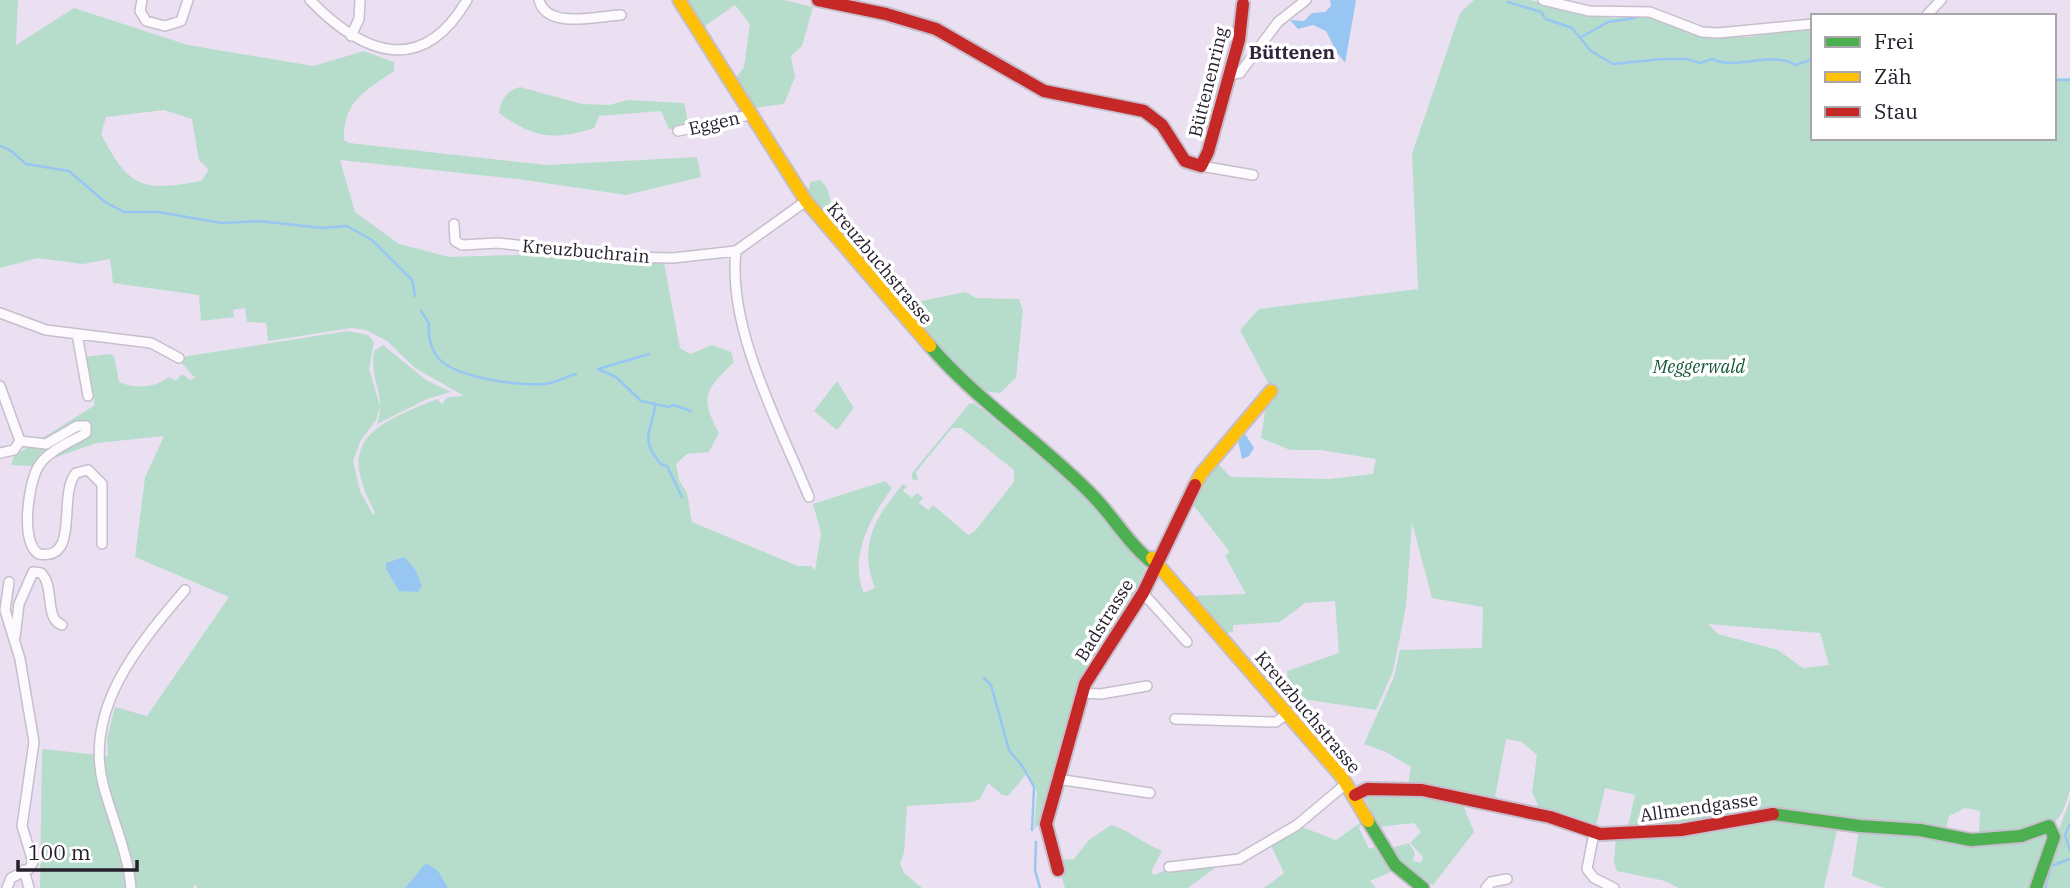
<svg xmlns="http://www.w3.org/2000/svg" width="2070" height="888" font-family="'IBM Plex Serif',serif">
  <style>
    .green { fill: #b6ddcc; fill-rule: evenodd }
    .water { fill: #97c6f2 }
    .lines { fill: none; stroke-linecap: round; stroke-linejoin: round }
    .stream { stroke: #97c6f2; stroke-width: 2.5 }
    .street-casing { stroke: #c6becc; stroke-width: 12 }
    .fast-casing { stroke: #c6becc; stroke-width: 16 }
    .slow-casing { stroke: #c6becc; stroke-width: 16 }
    .jam-casing { stroke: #c6becc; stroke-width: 16 }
    .street { stroke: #fcfafd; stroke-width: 9 }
    .fast { stroke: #4caf50; stroke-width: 12 }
    .slow { stroke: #ffc107; stroke-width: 12 }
    .jam { stroke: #c62828; stroke-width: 12 }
    .labels { text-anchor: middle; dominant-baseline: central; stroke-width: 7; stroke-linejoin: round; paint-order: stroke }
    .street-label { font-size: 18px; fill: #27202c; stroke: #fff }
    .park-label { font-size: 18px; font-style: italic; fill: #165739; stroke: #fff }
    .neighbourhood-label { font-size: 19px; font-weight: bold; fill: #33243d; stroke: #fff }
  </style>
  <rect width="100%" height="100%" fill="#eae0f1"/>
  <path class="green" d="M0 0H18L16 45 74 8 188 45 313 66 364 51 394 62V71C365 91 343 101 344 140L349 143 547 165 697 157 701 177 626 195 518 179 340 160 355 212 399 244 449 257 544 254 664 263 680 348 690 354 712 345 731 352 734 362C704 391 700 397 719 433L709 452 687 454 676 464 679 480 687 493 692 522 798 566H811L815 571 821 533 813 504 885 481 892 488C871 517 848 556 864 593L875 588C858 544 875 518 903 484L907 486 903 491 912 498 917 493 923 498 919 503 928 510 933 505 968 535 975 531 1014 482V470L961 428H952L916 472 918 481 912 479V473L969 404 974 403 1066 479 1097 509 1145 569 1140 579 1143 584 1089 668 1041 822 1034 829 1037 792 1028 772 1008 796 1002 795 988 783 980 799 973 802 907 806 904 853 900 863 904 873 922 888H197L196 884 193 888H40L42 749 108 756 107 738 115 707 147 716 229 597 135 557 145 477 164 436 97 443 30 466 11 465 14 456 95 405 85 357 111 354 114 356 119 382C135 389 154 388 169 377L176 381 182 374 190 380 195 378 181 362 180 359 188 356 348 331 368 335 374 342 369 369 380 406 376 420 361 440 353 461 360 491 373 515 375 512C335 440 373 425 437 399L442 404 448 397 464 396 415 368 387 341 366 330 351 328 268 341 266 323 247 322 245 308 233 310 234 317 201 321 199 295 113 283 110 259 83 264 37 258 0 268ZM164 110 192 119 199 160 209 170 201 181C142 192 129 188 101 134L106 117Z
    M686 0H784L813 7 802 46 791 56 795 77 784 104 753 108 734 80 744 67 750 24 735 5 702 28Z
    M1474 0H1530L1593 16 1615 18 1647 14 1712 37H1749L1813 27V138H2054V78H2070V790C2067 798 2065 809 2060 816 2049 833 1997 836 1979 831L1980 811 1965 808 1949 816 1944 834 1838 826 1824 888H1679L1665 881 1617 871 1614 862 1616 834H1626L1635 795 1605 788 1595 831 1540 810 1532 792 1537 755 1522 742 1506 739 1494 803 1408 786 1411 767 1386 752 1364 744 1394 677 1400 650 1482 648 1483 607 1432 598 1412 523 1406 607 1393 671 1376 710 1289 697 1287 671 1339 653 1335 601 1305 603 1280 622 1233 625V632L1227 633 1191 596 1246 594 1225 556 1230 552 1190 501 1215 461 1231 477 1329 479 1373 474 1376 459 1321 450H1290L1261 438 1269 385 1240 330 1259 309 1418 289 1412 154 1460 13ZM1708 624 1820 633 1829 665 1803 668 1778 650 1718 634Z
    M520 87 582 104 609 105 628 100 684 103 689 127 669 129 661 111 599 116 594 128C553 141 533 138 499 113 501 100 506 91 520 87Z
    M820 180C832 190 833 207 827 221L807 195 811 182Z
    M966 292 976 298 1019 299 1023 310 1016 378 1000 393 981 391 902 305Z
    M383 345 426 380 451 392 427 399 377 424C387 395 369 380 374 351Z
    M837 381 854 408 837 430 814 411Z
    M1372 791 1461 800 1474 832 1433 885 1405 866 1391 848 1409 843 1415 853 1413 861 1421 863 1423 857 1410 843 1421 832 1414 823 1378 827 1364 795Z
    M2070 800V888H2037Z
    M1363 821 1359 828 1369 849 1374 847 1391 872 1370 881 1376 888H1264L1284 873 1271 845 1302 827 1336 840Z
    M1111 825C1131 831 1144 844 1162 851L1151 872 1155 875 1167 869 1220 864 1188 888H1065L1057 860 1074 859 1089 840Z
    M1859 828 1967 842 2050 829 2034 888H1884L1852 876Z"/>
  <path class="water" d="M1330 0H1356L1345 63 1336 51 1326 31 1313 25 1298 29 1290 20 1304 21 1312 13 1325 12 1331 6Z
    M1245 434 1254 448 1249 456 1242 459 1238 440Z
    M404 557 415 569 422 586 418 592 399 591 386 569V563Z
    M426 863 438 871 448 888H405Z"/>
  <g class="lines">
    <path class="stream" d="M1508 2 1541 12 1546 19 1572 28 1591 51 1613 64 1662 59H1687L1700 63 1712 59C1740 71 1770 50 1796 65L1813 59
      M1581 37 1608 22 1635 18
      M2054 80H2070
      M0 146 10 150 26 164 69 171 105 202 124 212H158L222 223 259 221 322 228 347 226 372 240 412 280 415 296
      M421 311 429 323C428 335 430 349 439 359 457 378 525 388 550 383 559 381 568 376 576 374
      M598 369 616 377 641 401 668 407 674 405 691 411
      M598 369 649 354
      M655 403C655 423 640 437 655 456 659 462 660 465 667 466L682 497
      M984 678 991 685 1009 750 1023 767 1034 787 1032 830
      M2070 824 2065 835 2070 851
      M1036 842 1035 870 1040 888
      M2045 888 2051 866 2070 859"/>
    <defs>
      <path id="street" d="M142 0 140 11 146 21 165 26 181 21 188 0
        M310 0C363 55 422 77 467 0
        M539 0C547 30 597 16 621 15
        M1543 0 1589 11 1650 12 1702 32 1718 33 1813 24
        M1926 16 1941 0
        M351 36 359 19 360 0
        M1228 75 1240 73 1278 22 1306 0
        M678 131 749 115
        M1201 166 1253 175
        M806 201 736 251C727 329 780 426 809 497
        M454 224 455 241 462 245 498 243 622 257 673 258 736 251
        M0 313 46 330 151 343 179 358
        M77 334 88 396
        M0 386 20 441 14 450 0 453
        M20 441 46 444 77 426H86V433C71 442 47 451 38 467 28 485 20 543 39 554 81 561 57 495 76 473L88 470 102 484V544
        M1143 593 1187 642
        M15 637 19 604 33 572 41 573C55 586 44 619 62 625
        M1081 693 1101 694 1147 686
        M1175 719 1276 722 1288 713
        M1057 779 1150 793
        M1594 833 1587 869 1594 878 1614 888
        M1169 867 1239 859 1297 825 1347 783
        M24 870 29 888
        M7 888 11 878 29 869 33 862 22 826 34 742 20 659 5 610 9 582
        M131 888C128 852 112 819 103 784 84 708 139 644 185 590
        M1486 888 1491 882 1507 879"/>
      <path id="fast" d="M930 346C979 403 1042 443 1094 497 1115 519 1130 546 1155 565
        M1773 814 1860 826 1920 830 1971 840 2021 836 2049 826 2054 837 2036 888
        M1368 821 1395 865 1423 888"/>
      <path id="slow" d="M679 0 806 201 930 346
        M1195 485 1201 474 1271 391
        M1152 558 1342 777 1368 821"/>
      <path id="jam" d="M818 0 886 14 936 29 1044 91 1144 111 1162 125 1185 161 1201 166 1208 152 1239 40 1243 4
        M1355 795 1367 789 1422 790 1550 817 1600 834 1681 830 1773 814
        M1058 870 1046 824 1085 684 1143 593 1195 485"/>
    </defs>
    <use href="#street" class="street-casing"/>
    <use href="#fast" class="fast-casing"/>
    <use href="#slow" class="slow-casing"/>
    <use href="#jam" class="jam-casing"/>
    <use href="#street" class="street"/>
    <use href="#fast" class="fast"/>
    <use href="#slow" class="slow"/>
    <use href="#jam" class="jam"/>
  </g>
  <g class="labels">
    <g class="street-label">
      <text transform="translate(1208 82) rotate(-76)">Büttenenring</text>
      <text transform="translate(714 123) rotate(-13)">Eggen</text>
      <text transform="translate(586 251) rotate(5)">Kreuzbuchrain</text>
      <text transform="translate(880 263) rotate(50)">Kreuzbuchstrasse</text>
      <text transform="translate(1104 620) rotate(-58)">Badstrasse</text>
      <text transform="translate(1308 712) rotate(50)">Kreuzbuchstrasse</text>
      <text transform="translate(1699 807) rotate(-8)">Allmendgasse</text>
    </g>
    <g class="park-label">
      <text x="1699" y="366">Meggerwald</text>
    </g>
    <g class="neighbourhood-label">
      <text x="1292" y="52">Büttenen</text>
    </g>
  </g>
  <rect x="1811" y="14" width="245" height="126" fill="#ffffff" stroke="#a9a6ab" stroke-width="2"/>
  <rect x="1825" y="37" width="35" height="10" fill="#4caf50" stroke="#a9a6ab" stroke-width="2"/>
  <text x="1874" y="49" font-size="21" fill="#27202c">Frei</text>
  <rect x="1825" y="72" width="35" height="10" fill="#ffc107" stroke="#a9a6ab" stroke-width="2"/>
  <text x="1874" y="84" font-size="21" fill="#27202c">Zäh</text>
  <rect x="1825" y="107" width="35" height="10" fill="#c62828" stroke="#a9a6ab" stroke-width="2"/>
  <text x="1874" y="119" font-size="21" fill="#27202c">Stau</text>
  <path d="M18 860v10h119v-10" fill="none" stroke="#27202c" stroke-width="3.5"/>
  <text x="28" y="860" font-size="21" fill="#27202c" stroke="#ffffff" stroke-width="5" paint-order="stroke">100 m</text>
</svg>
